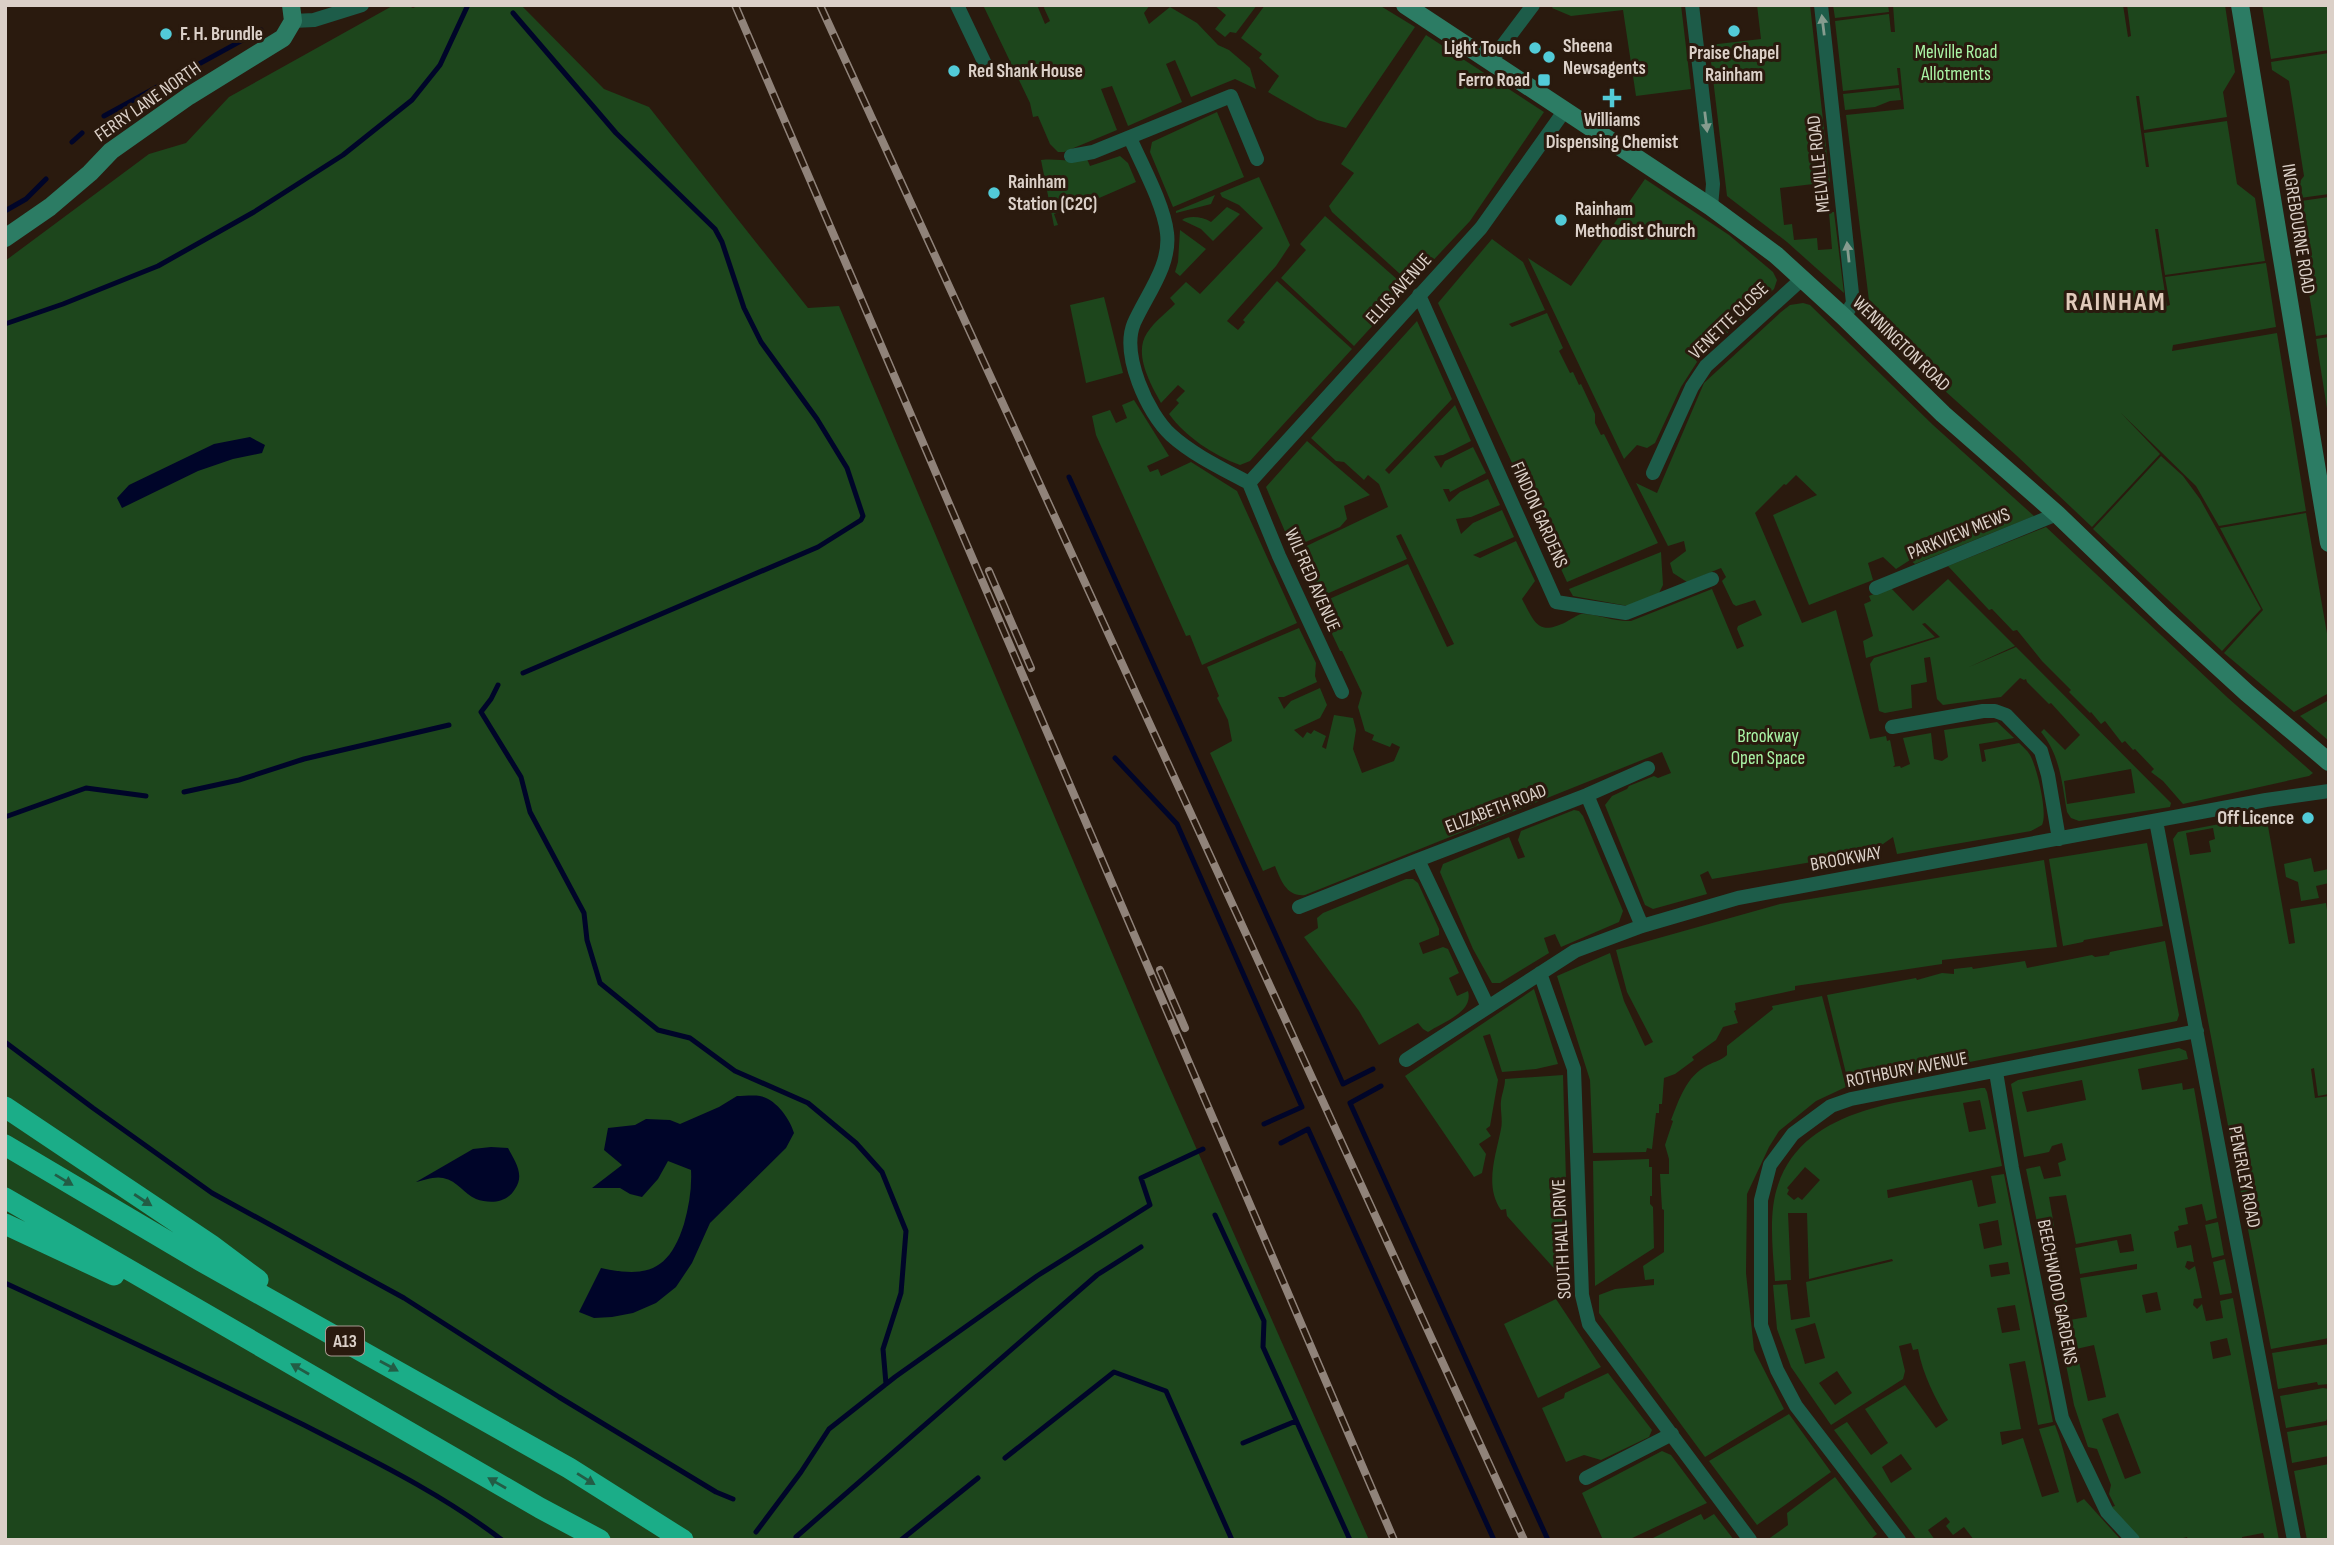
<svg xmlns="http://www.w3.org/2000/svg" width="2334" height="1545" font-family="'Sofia Sans Condensed',sans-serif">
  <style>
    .green { fill: #1d461c; fill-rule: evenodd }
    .water { fill: #000529 }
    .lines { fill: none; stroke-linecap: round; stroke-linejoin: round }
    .stream { stroke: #000529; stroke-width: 5 }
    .street { stroke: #1d5c49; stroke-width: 14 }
    .secondary { stroke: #2c7c64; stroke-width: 18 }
    .highway { stroke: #1bad88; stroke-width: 21 }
    .rail-casing { stroke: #90837a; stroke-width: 8 }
    .rail { stroke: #2a1a0e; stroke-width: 5; stroke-dasharray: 16; stroke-linecap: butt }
    .oneway { fill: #869c8f }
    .oneway2 { fill: #235c45 }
    .poi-dot { fill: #52cbd8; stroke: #2a1a0e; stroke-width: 2.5 }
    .labels { text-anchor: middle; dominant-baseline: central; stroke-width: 6; stroke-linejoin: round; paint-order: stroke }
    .shield { fill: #2a1a0e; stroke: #a69990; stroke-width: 2 }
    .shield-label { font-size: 18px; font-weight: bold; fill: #dbd0c8 }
    .poi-label { font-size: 19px; font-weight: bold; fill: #dbd0c8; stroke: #2a1a0e; text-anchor: start }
    .park-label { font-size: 19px; fill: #a9f4a5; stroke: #2a1a0e }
    .street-label { font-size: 19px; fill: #dbd0c8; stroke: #2a1a0e }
    .district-label { font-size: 26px; font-weight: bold; letter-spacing: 2px; fill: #e0caba; stroke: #2a1a0e }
  </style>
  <rect width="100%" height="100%" fill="#2a1a0e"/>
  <path class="green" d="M394 5H407L413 8 420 5H521L604 89 649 107 808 308 839 306 1156 1057 1369 1540H5V261L149 154 186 143 229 97Z
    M983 5H1037L1045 24 1050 21 1044 8 1045 5H1150L1144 13 1149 24 1170 7 1197 23 1218 45 1229 50 1250 68 1256 89 1235 79 1191 97 1175 60 1166 64 1182 102 1128 126 1112 86 1101 89 1117 130 1064 152H1058L1050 144 1038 116 1033 117 1030 103Z
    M1214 5H1257L1236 33 1230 32 1225 37 1215 29 1226 15Z
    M1265 5H1379L1415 27 1346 128 1317 120 1268 92 1279 76 1259 58 1262 54 1241 38Z
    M1554 5H1681L1691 89 1636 96 1623 10 1571 16 1552 8Z
    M1757 5H1810L1830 182 1780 188 1784 225 1792 224 1794 240 1817 238 1818 250 1832 249 1829 212H1834L1844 293 1787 242 1727 196 1709 45 1761 39Z
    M1833 5H1888L1889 12 1835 18Z
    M1893 5H2123L2128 37 2131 36 2127 5H2225L2235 72 2223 92 2227 117 2144 130 2139 96H2136L2146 167H2149L2144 133 2227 121 2237 184 2255 198 2265 261 2165 275 2158 229H2155L2167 306 2170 305 2165 277 2266 263 2276 327 2173 345 2172 351 2277 333 2306 511 2219 526 2196 486 2121 413 2160 454 2092 527 2016 455 1872 325 1846 115 1904 109 1900 68H1897L1899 85 1843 91 1835 21 1889 14 1891 32H1895Z
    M2262 5H2329V50L2271 59Z
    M1426 35 1544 112 1470 221 1411 284 1332 212 1329 206 1354 173 1341 164Z
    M2329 53V194L2293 199 2292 192 2304 176 2289 81 2272 70 2271 62Z
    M1899 88 1901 100 1890 101 1875 107 1845 110 1843 94Z
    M1217 112 1244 177 1173 207 1150 152 1152 142Z
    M1120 156 1128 163 1136 182 1083 205 1082 203 1054 214 1058 225 1054 226 1041 160C1058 158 1069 163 1087 159L1090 166Z
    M1259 177 1290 245 1276 266 1227 321 1238 330 1245 322 1243 320 1277 281 1352 349 1250 461 1240 465C1213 455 1186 437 1169 414L1179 403 1176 400 1185 391 1178 385 1161 403C1151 385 1133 354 1147 333 1154 322 1166 313 1175 304L1170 298 1186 282 1200 294 1263 228 1239 205 1222 197 1220 193Z
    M1645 179 1729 235 1773 272 1777 280 1774 289 1707 352 1701 347 1693 355 1697 362 1681 387 1655 443 1647 448 1637 445 1624 459 1528 258 1571 286Z
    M1215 195 1211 204 1176 213V211Z
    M2329 197V334L2316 336 2294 202Z
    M1227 207 1240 214 1213 241 1201 229 1182 220C1189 215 1203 217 1211 222Z
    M1325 216 1407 288 1354 346 1281 278 1306 250 1300 244Z
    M1180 230 1206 249 1180 276 1175 272 1178 262Z
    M1492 239 1523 262 1545 310 1509 324 1512 327 1547 313 1563 348 1559 351 1570 373 1573 372 1579 385 1581 384 1595 414V423L1601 435 1604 434 1658 543 1567 582 1438 303Z
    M1104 297 1123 373 1086 383 1070 305Z
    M1803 303 1810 305 1933 425 2034 516 1915 564 1910 560 1896 569 1883 557 1868 563 1873 580 1809 605 1773 515 1817 495 1796 475 1786 485 1784 484 1755 513 1802 623 1836 610 1870 739 1886 736 1887 741 1890 740 1895 765 1893 767 1900 766 1901 768 1910 764 1903 738 1931 733 1934 759 1942 761 1948 757 1944 730 1997 722 2014 738 1979 744 1982 762 1986 761 1984 750 2019 743C2023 747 2027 750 2030 755 2037 767 2048 814 2042 825L2031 831 1897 854 1893 837 1873 851 1859 854 1712 879 1708 871 1700 875 1707 894 1653 909 1645 905 1605 805 1612 796 1627 789 1629 786 1654 776 1658 778 1671 773 1662 752 1305 895C1287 897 1281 881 1275 866L1263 871 1210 753 1232 741 1228 720 1217 698 1219 696 1207 667 1299 628 1316 663 1315 676 1317 682 1284 697H1278L1284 709 1291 701 1320 688 1327 705 1320 718 1294 730 1303 738 1307 732 1311 734 1314 730 1326 736 1322 747 1326 749 1334 715 1353 718 1356 730 1353 749 1362 773 1394 761 1400 747 1392 743 1390 747 1372 740 1374 735 1365 731 1358 707 1362 693 1342 651H1340L1318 604 1408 564 1447 647 1454 644 1401 534 1396 536 1407 559 1315 599 1294 552 1388 507 1379 484 1368 475 1364 480 1344 462 1336 461 1311 438 1417 321 1452 399 1385 470 1389 474 1455 405 1471 441 1443 455 1434 456 1441 468 1445 461 1473 447 1486 473 1450 492 1449 489H1443L1449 502 1460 492 1488 479 1500 505 1471 517 1456 519 1461 534 1473 523 1502 510 1514 537 1473 555 1480 558 1516 541 1535 581 1522 599C1535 623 1538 636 1566 622 1570 620 1577 615 1581 614 1594 613 1615 622 1631 621L1712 589 1737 649 1744 646 1737 629 1738 626 1762 615 1755 600 1736 606 1733 604 1722 581 1726 577 1721 568 1687 582 1673 573 1670 563 1686 551 1684 541 1668 546 1636 483 1657 493 1704 383 1781 312 1790 305Z
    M2329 337V421L2316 339Z
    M1134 400 1169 456 1147 466 1150 472 1158 469 1161 476 1191 462 1237 491 1297 623 1202 665 1190 635 1186 636 1096 435 1092 416 1110 410 1116 423 1127 418 1122 405Z
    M1307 441 1370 495 1344 506 1347 519 1340 527 1292 548 1266 487Z
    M2161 456 2183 476 2200 499 2261 609 2222 651 2093 529Z
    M2306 513 2329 645V693L2294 712 2224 653 2263 610 2220 528Z
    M2046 527 2228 698 2313 773 2309 776 2183 804 2163 781 2151 772 2154 769 2135 749 2133 750 2125 741 2122 743 2105 721 2101 724 2091 712 2090 713 2069 692 2071 690 2042 661 2017 630 2013 631 1992 609 1989 610 1948 566Z
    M1661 552 1663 585 1659 593 1628 606 1573 596 1569 589Z
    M1948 579 2015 646 1969 667 2016 647 2171 803 2170 807 2079 821 2071 818 2067 812C2062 783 2060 755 2041 732L2044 729 2065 750 2080 735 2051 703 2049 704 2027 682 2026 679 2024 680 2020 678 2001 697 1943 705 1937 699 1930 657 1924 658 1927 682 1911 685 1912 708 1885 713 1879 711 1870 664 1874 658 1940 637 1925 623 1922 624 1935 637 1866 658 1863 641 1873 636 1864 604 1871 601 1869 596 1890 587 1913 611ZM2131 769 2135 793 2067 804 2064 781Z
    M2329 700V741L2300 716Z
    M1574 810 1579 811 1583 816 1623 911 1619 922 1561 947 1555 934 1544 938 1549 953 1500 983H1492L1473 949 1440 872 1443 864 1509 837 1518 859 1525 857 1518 840 1521 831Z
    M2266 815 2289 944 2295 943 2290 909 2326 903 2329 923V1094L2318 1096 2314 1068 2311 1069 2315 1098 2329 1096V1338L2271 1349 2173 839 2178 832ZM2213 828 2215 839 2209 841 2211 852 2190 855 2186 833Z
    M2147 843 2163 926 2084 940 2083 942 2063 946 2049 859Z
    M2311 858 2314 872 2329 869V883L2316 886 2319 898 2301 901 2298 882 2286 877 2284 864Z
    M2044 860 2057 947 1942 960V964L1795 986V990L1735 1003 1736 1010 1734 1011 1738 1023 1723 1027 1716 1040 1692 1057 1694 1060 1675 1074 1664 1078 1662 1104H1659V1113H1656L1652 1149 1647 1148 1646 1152 1593 1153 1590 1080 1557 976 1610 953 1624 1001 1645 1046 1653 1042 1627 992 1616 950 1780 904Z
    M1406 879H1413L1418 883 1439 929V935L1419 943 1423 954 1443 947 1448 949 1459 973 1449 978 1457 996 1468 991C1474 1012 1443 1022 1428 1032L1423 1029 1418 1023 1379 1045 1359 1011 1304 937 1318 928 1317 918 1323 913Z
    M2165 941 2179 1015 2177 1021 1849 1086 1827 995 1916 978 1917 980 1942 973 1954 974V969L1972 967 1973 969 2025 961 2027 968 2092 955 2095 957 2109 955 2110 952Z
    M1534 989 1558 1064 1536 1069 1502 1072 1490 1034 1483 1036 1498 1080 1490 1126 1486 1129 1491 1136 1479 1144 1486 1154 1482 1173 1474 1177 1405 1076Z
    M1822 996 1846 1087 1816 1101 1779 1131 1769 1147 1747 1194 1746 1273 1754 1350 1784 1409 1705 1457 1599 1313V1295L1615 1289 1654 1285V1279L1645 1280 1643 1266 1664 1252V1210L1662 1209 1660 1174H1669V1159L1665 1145 1673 1121 1671 1120C1679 1100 1686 1076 1708 1065 1716 1061 1720 1061 1727 1055V1046L1773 1009 1772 1006Z
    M2179 1048 2186 1051 2188 1059 2138 1069 2142 1090 2182 1083 2183 1090 2194 1088 2217 1218 2206 1221 2202 1204 2185 1208 2188 1224 2178 1226 2179 1230 2174 1232 2177 1248 2191 1245 2194 1262 2187 1261 2185 1267 2189 1270 2195 1266 2202 1298 2194 1299 2193 1305 2197 1309 2202 1304 2206 1321 2223 1318 2220 1301 2233 1298 2279 1540H2265L2263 1533 2242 1537V1540H2188L2187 1537 2175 1540H2141L2111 1507 2115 1506 2109 1494 2111 1485 2097 1449 2088 1447 2074 1405 2050 1284 2063 1281 2070 1320 2087 1317 2080 1278 2137 1269V1264L2080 1274 2075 1248 2117 1240 2120 1253 2134 1251 2131 1234 2076 1244 2066 1195 2049 1197 2058 1248 2043 1251 2026 1169 2040 1166 2044 1179 2061 1176 2058 1163 2066 1160 2062 1143 2052 1146 2049 1152 2024 1157 2011 1084 2018 1080ZM2082 1080 2086 1100 2027 1112 2022 1092ZM2157 1292 2161 1310 2146 1313 2142 1295ZM2227 1338 2231 1355 2213 1359 2210 1342ZM2094 1345 2106 1397 2088 1401 2076 1349ZM2118 1413 2141 1473 2125 1479 2102 1419Z
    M1563 1075 1569 1285 1507 1216 1506 1209 1501 1210C1484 1186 1496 1155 1501 1129 1503 1120 1500 1110 1501 1101 1502 1093 1505 1087 1505 1079Z
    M1981 1088H1985L1987 1092 2002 1166 1887 1190 1888 1198 1972 1180 1978 1207 1996 1203 1991 1176 2004 1174 2053 1422 2038 1425 2025 1361 2009 1364 2021 1429 2000 1432 2002 1445 2023 1438 2042 1497 2059 1492 2039 1429 2055 1425C2065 1450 2069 1476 2077 1503L2084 1499 2121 1540H1974L1964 1527 1953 1535 1946 1526 1950 1522 1946 1517 1928 1530 1935 1540H1917L1834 1430 1847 1422 1871 1455 1888 1443 1865 1409 1905 1385 1936 1428 1948 1420C1935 1398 1923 1375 1918 1349L1913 1350 1911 1343 1899 1346 1905 1371 1903 1379 1831 1425 1791 1367 1777 1329 1773 1285 1787 1284 1791 1320 1810 1317 1806 1282 1893 1261 1892 1259 1809 1279 1807 1213H1788L1791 1280 1775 1281C1773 1252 1768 1213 1778 1185 1805 1104 1912 1101 1981 1088ZM1980 1100 1986 1129 1969 1132 1963 1103ZM1805 1167 1820 1180 1802 1200 1798 1197 1794 1200 1787 1194 1789 1190 1787 1188ZM1998 1220 2002 1245 1984 1249 1979 1224ZM2008 1262 2010 1274 1991 1277 1989 1265ZM2015 1305 2020 1330 2002 1333 1997 1308ZM1815 1323 1825 1358 1805 1364 1795 1329ZM1837 1371 1852 1393 1835 1405 1819 1383ZM1901 1454 1912 1469 1891 1483 1882 1467Z
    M1649 1159V1167H1652V1196H1650V1204L1653 1207 1654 1248 1595 1286 1593 1161Z
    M2218 1222 2224 1255 2212 1258 2205 1225Z
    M2057 1252 2062 1277 2049 1280 2043 1254Z
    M2225 1259 2232 1293 2220 1295 2213 1262Z
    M1556 1299 1601 1367 1538 1398 1504 1324Z
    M2329 1344V1384L2318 1385 2317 1382 2278 1389 2272 1353Z
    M1608 1373 1652 1430 1649 1437 1601 1460 1584 1455 1566 1462 1542 1408 1564 1398 1565 1393Z
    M2323 1388 2329 1389V1415L2326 1421 2286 1428 2280 1396Z
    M1789 1414 1831 1472 1757 1525 1709 1461Z
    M2326 1425 2329 1426V1456L2292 1463 2287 1432Z
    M1662 1451 1671 1455 1707 1503 1628 1540H1603L1582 1493Z
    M2329 1464V1540H2307L2294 1471Z
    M1835 1477 1877 1534 1870 1540H1767L1788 1525 1787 1513Z
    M1701 1514 1704 1520 1714 1514 1734 1540H1649Z"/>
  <path class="water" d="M250 437 265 445 262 453 233 459 198 471 122 508 117 498 129 485 214 444Z
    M737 1096C744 1096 753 1095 760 1096 776 1099 790 1119 794 1133L786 1148 710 1223 692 1263 676 1287 656 1303 633 1313 612 1317 594 1318 579 1312 601 1268C647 1278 669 1271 684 1224 689 1206 692 1188 691 1170L668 1161 658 1179 642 1197 630 1194 620 1188H592L622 1165 604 1150 608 1128 635 1125 646 1119 670 1120 680 1124 719 1107Z
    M491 1147 508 1148C515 1161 525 1175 515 1189 507 1203 490 1204 476 1199 464 1194 458 1181 443 1178 435 1176 424 1180 416 1182L473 1149Z"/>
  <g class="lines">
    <path class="stream" d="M513 13 616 133 715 229 722 242 744 308 761 342 817 419 847 468 863 516 861 520 818 547 523 673
      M104 116 261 30
      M72 142 82 133
      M5 211 26 199 46 179
      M5 324 63 304 158 266 254 212 343 155 412 100 440 65 467 7
      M1069 477 1343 1084 1373 1069
      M498 685 491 699 481 712 521 777 530 812 584 913 587 940 600 983 658 1030 690 1038 735 1071 808 1103 856 1143 882 1172 906 1231 901 1293 883 1349 886 1384
      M1115 758 1177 824 1302 1107 1264 1124
      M184 792 239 780 304 759 449 725
      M5 817 86 788 146 796
      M5 1042 93 1108 212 1193 404 1298 559 1397 716 1492 733 1499
      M1381 1086 1350 1103 1548 1540
      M1281 1143 1308 1129 1494 1540
      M1215 1215 1264 1321 1263 1347 1350 1540
      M5 1283C105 1329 205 1376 304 1425 372 1460 441 1493 502 1540
      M1243 1443 1296 1421
      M1005 1458 1114 1372 1166 1391 1232 1540
      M756 1532 801 1472 829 1429 895 1377 1037 1276 1150 1205 1141 1178 1203 1149
      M796 1537 1097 1275 1141 1247
      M901 1540 978 1478"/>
    <path class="street" d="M957 5 987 68
      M1692 5 1713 184 1711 207
      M1821 5 1853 303 1844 317
      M293 21 314 20 362 5
      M1491 61 1533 5
      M1130 138C1142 165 1164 205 1167 233 1171 265 1147 294 1134 323 1121 354 1147 413 1171 435 1193 455 1223 469 1249 483
      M1071 156 1093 152 1231 96 1257 159
      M1419 295 1556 602 1626 613 1712 579
      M1653 473 1692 387 1706 366 1803 278
      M1249 483 1481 228 1565 110
      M1249 483 1279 556 1342 692
      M1876 588 2057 514
      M1892 727 1983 711H1995L2006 715 2041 751 2048 775 2059 839
      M1587 795 1642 926
      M2156 821 2294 1540
      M1299 907 1418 860
      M1540 973 1574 1069 1582 1295 1589 1324 1750 1540
      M1488 1007 1418 860 1587 795 1648 768
      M1406 1060 1575 951 1642 926 1738 898 2266 800 2329 791
      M1996 1072 2012 1168 2062 1418 2107 1512 2133 1540
      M1586 1478 1672 1434
      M1899 1540 1796 1406 1777 1370 1761 1325V1200L1770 1165 1793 1134 1831 1106 1851 1099 2197 1031"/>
    <path class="secondary" d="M1405 5 1711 207 1776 255 1844 317 1943 414 2057 514 2164 617 2247 693 2329 762
      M2240 5 2329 543
      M5 238 50 207 90 173 111 151 189 96 283 38 293 21 291 5"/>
    <path class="highway" d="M5 1107 211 1245 258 1280
      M5 1145 201 1261 569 1468 683 1540
      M5 1198 540 1508 600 1540
      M5 1224 114 1275"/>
    <defs>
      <path id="rail" d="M735 5 1394 1540
        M820 5 1524 1540
        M989 571 1031 668
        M1160 970 1185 1028"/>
    </defs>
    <use href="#rail" class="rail-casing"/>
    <use href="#rail" class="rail"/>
  </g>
  <defs><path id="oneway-solid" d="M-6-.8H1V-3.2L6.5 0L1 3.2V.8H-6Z" transform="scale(1.75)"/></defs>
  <g class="oneway">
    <use href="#oneway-solid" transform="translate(1823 25) rotate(-97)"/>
    <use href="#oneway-solid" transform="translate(1706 122) rotate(83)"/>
    <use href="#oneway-solid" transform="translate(1848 252) rotate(-96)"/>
  </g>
  <g class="oneway2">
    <use href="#oneway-solid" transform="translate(64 1180) rotate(31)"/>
    <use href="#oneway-solid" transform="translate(143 1200) rotate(33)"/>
    <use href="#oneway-solid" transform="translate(389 1366) rotate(29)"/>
    <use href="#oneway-solid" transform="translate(300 1369) rotate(-150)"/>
    <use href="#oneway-solid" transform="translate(586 1479) rotate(32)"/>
    <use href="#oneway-solid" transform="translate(497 1483) rotate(-150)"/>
  </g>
  <g class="poi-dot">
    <circle cx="1734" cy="31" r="7"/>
    <circle cx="166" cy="34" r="7"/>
    <circle cx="1535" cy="48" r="7"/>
    <circle cx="1549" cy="57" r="7"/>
    <circle cx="954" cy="71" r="7"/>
    <rect x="1537" y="73" width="14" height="14" rx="3.5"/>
    <path d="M1608.5 87.5h7v7h7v7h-7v7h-7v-7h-7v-7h7z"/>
    <circle cx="994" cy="193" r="7"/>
    <circle cx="1561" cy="220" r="7"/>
    <circle cx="2308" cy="818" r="7"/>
  </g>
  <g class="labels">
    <rect class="shield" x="326" y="1326.5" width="38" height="29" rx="5"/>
    <g class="shield-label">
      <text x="345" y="1341">A13</text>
    </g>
    <g class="poi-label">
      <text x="180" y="34">F. H. Brundle</text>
      <text x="1563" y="46">Sheena<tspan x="1563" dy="22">Newsagents</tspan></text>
      <text x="1521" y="48" text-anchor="end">Light Touch</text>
      <text x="1734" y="53" text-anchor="middle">Praise Chapel<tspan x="1734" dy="22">Rainham</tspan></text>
      <text x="968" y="71">Red Shank House</text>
      <text x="1530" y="80" text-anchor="end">Ferro Road</text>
      <text x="1612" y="120" text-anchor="middle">Williams<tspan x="1612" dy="22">Dispensing Chemist</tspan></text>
      <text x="1008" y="182">Rainham<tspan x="1008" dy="22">Station (C2C)</tspan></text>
      <text x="1575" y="209">Rainham<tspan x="1575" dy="22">Methodist Church</tspan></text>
      <text x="2294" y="818" text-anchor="end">Off Licence</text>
    </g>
    <g class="park-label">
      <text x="1956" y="52">Melville Road<tspan x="1956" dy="22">Allotments</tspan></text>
      <text x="1768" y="736">Brookway<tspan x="1768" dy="22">Open Space</tspan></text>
    </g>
    <g class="street-label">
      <text transform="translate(148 102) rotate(-35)">FERRY LANE NORTH</text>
      <text transform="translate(1819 164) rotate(-96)">MELVILLE ROAD</text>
      <text transform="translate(2298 229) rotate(81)">INGREBOURNE ROAD</text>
      <text transform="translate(1399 289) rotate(-48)">ELLIS AVENUE</text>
      <text transform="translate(1729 321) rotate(-44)">VENETTE CLOSE</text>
      <text transform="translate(1901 344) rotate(44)">WENNINGTON ROAD</text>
      <text transform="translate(1539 515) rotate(66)">FINDON GARDENS</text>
      <text transform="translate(1959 534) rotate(-22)">PARKVIEW MEWS</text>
      <text transform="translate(1312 580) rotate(66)">WILFRED AVENUE</text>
      <text transform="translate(1496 809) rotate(-21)">ELIZABETH ROAD</text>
      <text transform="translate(1846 859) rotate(-10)">BROOKWAY</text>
      <text transform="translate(1907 1070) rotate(-11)">ROTHBURY AVENUE</text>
      <text transform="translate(2244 1177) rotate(79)">PENERLEY ROAD</text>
      <text transform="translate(1562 1239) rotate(-93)">SOUTH HALL DRIVE</text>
      <text transform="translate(2057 1292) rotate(79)">BEECHWOOD GARDENS</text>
    </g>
    <g class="district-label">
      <text x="2116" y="302">RAINHAM</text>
    </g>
  </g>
  <rect width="2334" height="1545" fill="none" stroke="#dbd0c8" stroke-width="14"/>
</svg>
